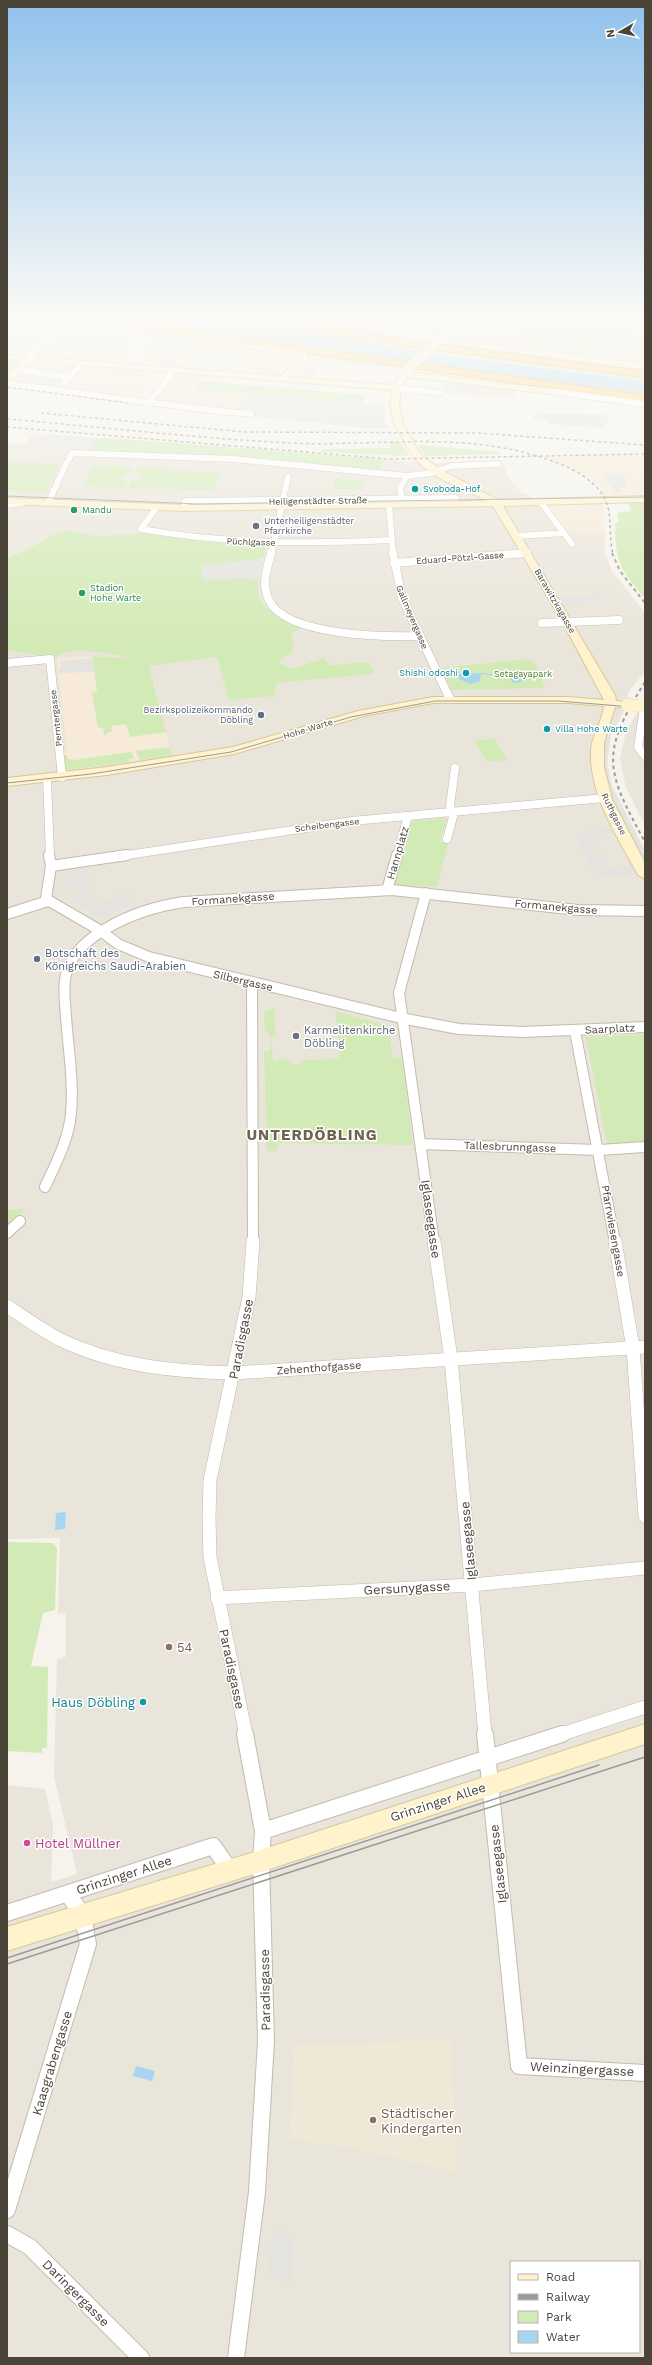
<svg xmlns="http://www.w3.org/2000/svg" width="652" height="2365" font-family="'Work Sans',sans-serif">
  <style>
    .residential { fill: #eae5da; fill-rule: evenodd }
    .commercial { fill: #f7ead8 }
    .education { fill: #efe8d6 }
    .green { fill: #d2eab5 }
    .parking { fill: #e5e3e0 }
    .water { fill: #a9d4f2 }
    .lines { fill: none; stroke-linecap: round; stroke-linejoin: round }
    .street-far4-casing { stroke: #c2bbae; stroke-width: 7 }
    .street-far3-casing { stroke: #c2bbae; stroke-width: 9 }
    .street-far2-casing { stroke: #c2bbae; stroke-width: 12 }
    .street-far1-casing { stroke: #c2bbae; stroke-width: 14 }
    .street-casing { stroke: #c2bbae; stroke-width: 18 }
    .secondary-casing { stroke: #d6c79b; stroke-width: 2 }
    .highway-casing { stroke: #e0a43c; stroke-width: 2 }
    .street-far4 { stroke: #fff; stroke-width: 6 }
    .street-far3 { stroke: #fff; stroke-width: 8 }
    .street-far2 { stroke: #fff; stroke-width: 10 }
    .street-far1 { stroke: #fff; stroke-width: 13 }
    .street { stroke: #fff; stroke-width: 16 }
    .secondary { fill: #fff3cd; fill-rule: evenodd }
    .highway { fill: #ffcf6e; fill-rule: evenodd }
    .tram-far1 { stroke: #9a9a9a; stroke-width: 1 }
    .tram { stroke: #9a9a9a; stroke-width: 1.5 }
    .rail-far1 { stroke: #9a9a9a; stroke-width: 1.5; stroke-dasharray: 3 3; stroke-linecap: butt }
    .rail { stroke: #9a9a9a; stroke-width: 2; stroke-dasharray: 3.5 3.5; stroke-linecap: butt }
    .secondary-bridge-far1-casing { stroke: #d6c79b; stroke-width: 10; stroke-linecap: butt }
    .secondary-bridge-casing { stroke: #d6c79b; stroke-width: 12; stroke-linecap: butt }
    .secondary-bridge-far1 { stroke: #fff3cd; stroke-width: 9 }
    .secondary-bridge { stroke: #fff3cd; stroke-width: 12 }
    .culture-dot { fill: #0f9aa8; stroke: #fff; stroke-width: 1.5 }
    .leisure-dot { fill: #2e9e5b; stroke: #fff; stroke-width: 1.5 }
    .worship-dot { fill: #6b7280; stroke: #fff; stroke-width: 1.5 }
    .service-dot { fill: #5c6f8a; stroke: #fff; stroke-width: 1.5 }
    .education-dot { fill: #8d6e63; stroke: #fff; stroke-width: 1.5 }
    .hotel-dot { fill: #d1479c; stroke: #fff; stroke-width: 1.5 }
    .labels { text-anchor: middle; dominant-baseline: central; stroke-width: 3; stroke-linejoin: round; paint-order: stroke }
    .far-culture-label { font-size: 9px; fill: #0d838f; stroke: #fff; text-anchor: start }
    .far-street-label { font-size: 9px; fill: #4b4439; stroke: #fff }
    .far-leisure-label { font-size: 9px; fill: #27864d; stroke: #fff; text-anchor: start }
    .far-worship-label { font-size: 9px; fill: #5b616d; stroke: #fff; text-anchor: start }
    .far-park-label { font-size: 9px; fill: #4a7f2a; stroke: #fff }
    .far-service-label { font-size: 9px; fill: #4e5e75; stroke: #fff; text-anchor: end }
    .street-label { font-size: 11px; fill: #4b4439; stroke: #fff }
    .service-label { font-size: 11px; fill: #4e5e75; stroke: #fff; text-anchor: start }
    .worship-label { font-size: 11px; fill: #5b616d; stroke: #fff; text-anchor: start }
    .near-street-label { font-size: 13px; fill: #4b4439; stroke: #fff }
    .near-education-label { font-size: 13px; fill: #785e54; stroke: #fff; text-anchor: start }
    .near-culture-label { font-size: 13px; fill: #0d838f; stroke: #fff; text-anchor: end }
    .near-hotel-label { font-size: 13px; fill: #b23c85; stroke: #fff; text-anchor: start }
    .district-label { font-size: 15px; font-weight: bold; letter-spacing: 1px; fill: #6e6250; stroke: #fff }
  </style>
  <rect width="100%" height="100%" fill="#f6f3ec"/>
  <path class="residential" d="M312 317H645V369L424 340 431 333Z
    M7 361 74 367 59 384V389L12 381 16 378 7 376Z
    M24 434 44 436 46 434 97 438 87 450 209 455 380 471 382 459 411 462 430 461 435 463 501 460 510 480 521 492 540 501 564 533H605V553L612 571 645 613V671L630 690 627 697 631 698 611 735 607 763 613 790 645 851V2358H7V1785L45 1789 53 1825 51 1882 77 1874 54 1776 57 1659 66 1657V1613L58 1614 60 1538 7 1539V443L24 445 31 437ZM292 624 290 639 294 650 279 662 290 669 324 658 331 665 369 662 373 674 277 683 230 700 217 657 148 666 172 755H64V753H67L92 656 130 660 144 655ZM444 832 440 842H449L437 887 394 885ZM511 2262H639V2352H511Z
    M645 699V825L626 788 620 759 626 732Z"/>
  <path class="commercial" d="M7 318 56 323 24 356 7 354Z
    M67 323 135 330 126 364 144 366 152 334 201 341 185 369 165 368 140 399 62 387 83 361 36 357Z
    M259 350 296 355 277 376 238 373Z
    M630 454 645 458V497H605L601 489 588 477 547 457Z
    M598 499 603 507 605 533H564L540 501Z
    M92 656 113 657 154 683 172 756 64 770 63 753 67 752 57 659Z"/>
  <path class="education" d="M641 317H645V336L630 334Z
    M201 341 259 350 238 373 212 371 205 375 195 389 249 394 240 409 154 402 173 375 185 369Z
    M451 2040 457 2172 352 2148 289 2139 295 2045Z"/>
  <path class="green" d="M199 317H226L420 345 416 349Z
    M340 317 394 322 400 317 430 321 423 327 412 325 406 331 377 326 370 321Z
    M528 317H590L623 321 626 319 641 317 630 334 608 328 589 351 560 347 579 324 570 323 550 345 519 341 539 319Z
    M196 327 502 375 645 393V396L422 366 194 329Z
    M441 348 645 375V381L436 352Z
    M201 381 354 394 365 395 362 404 195 390Z
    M97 438 125 439 382 459 380 471 209 455 87 451Z
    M389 442H401L409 456 321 452 324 449 390 448Z
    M418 445 500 452V454L425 456Z
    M7 462 60 464 46 492 7 491Z
    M94 465 132 467 133 468 131 474H125L122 480 128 481 125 488 84 486Z
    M139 467 220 473 215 488 212 490 129 488 131 481H138L140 474H134Z
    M335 479 364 481 362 489H332Z
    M628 502H645V598C621 571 615 562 615 523L619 522 617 513 631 511Z
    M60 531H73L97 536 137 534 140 532 208 542 266 545 264 557 260 559 258 596C266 613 286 622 303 628L291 633 294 650 279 662 290 669 324 658 331 665 369 662 374 674 277 683 274 696 229 700 217 657 149 666 166 732 130 737 126 724 111 726 112 731 105 734V741L103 728H98L92 693 97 692 92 656 132 659C117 654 81 648 65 653 60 654 57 656 51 657L7 650V558L28 549Z
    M528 659 535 663 545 688 451 690 441 668Z
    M494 738 507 760 487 762 474 741Z
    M170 747 172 756 140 760 135 751Z
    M131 752 134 758 128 759 129 762 64 770V755H67L68 759 74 760Z
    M447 818 440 842H449L437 887 394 885 412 821Z
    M274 1008 276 1036 271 1037 273 1061 287 1059 293 1065 300 1064 304 1060 340 1059 336 1012 388 1025 393 1058H402L413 1145 278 1143 277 1151H267L264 1051H270V1035L265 1031 264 1012Z
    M645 1034V1141L607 1144 586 1037Z
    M25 1209 7 1227V1210Z
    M7 1542 53 1543 57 1548 55 1610 43 1613 31 1666 48 1667 47 1748H42V1753L7 1751Z"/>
  <path class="parking" d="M508 317H522L502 338 496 339 531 343 527 348 490 341 492 338 489 337Z
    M152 334 175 337 170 341H173L176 337 190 339 182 347H185L172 368 160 367 164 360 162 359 165 355H163L166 350H164L171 346 167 345 170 341 165 346H149Z
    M541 345 572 349 568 354 543 349 537 350Z
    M580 350 617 355 614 360 582 354 576 355Z
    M309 353 388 366 386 368 373 366 372 367 325 360 316 368 321 369 309 379 295 378 313 358 309 356Z
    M446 382 460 384 462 382 517 389 513 398 441 393Z
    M249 394 386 406 384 422 390 428H365L250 416 253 410 240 409Z
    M535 413 609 415 607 419 609 420 603 428 549 424 550 421 533 420Z
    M46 434 97 438 87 451 37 446Z
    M603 473H624L628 488H621L623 492 615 493Z
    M260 559 258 582 250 578 202 580V566Z
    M605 593 608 602 565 606 560 597Z
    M92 658 94 672 58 673V670L61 669 60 661Z
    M605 735 610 736 607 763 611 784 645 851V863L608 793 601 767Z
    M613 828 616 833 594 835 600 846H593L594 849 588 851 596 852 597 855 604 854 608 865 592 867 576 833Z
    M632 865 637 875 601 877 597 868Z
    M87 868 88 878 92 890H89L92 903 119 899 118 894 132 893 133 895 129 896 131 904 102 918 98 915 94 918 87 914 90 908H85L71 900 80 895 79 889 71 890 70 887H66L54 889V884L64 882 63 879 73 877 74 880H76L74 869Z
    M274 2225 292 2239 290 2285 268 2275Z"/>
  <path class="water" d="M122 317H197L496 362 645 381V393L503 375Z
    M455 668H458L460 674 484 673 496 675 503 672 527 675 521 682 514 683 508 677C500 678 487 673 481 675L479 682 470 684 459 679Z
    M66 1512 65 1529 55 1530 56 1513Z
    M136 2066 155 2071 152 2081 133 2076Z"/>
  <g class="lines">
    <defs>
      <path id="street-far4" d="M50 334 61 321
        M28 359 50 334
        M22 370 68 378
        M64 383 79 367
        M7 384C89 393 169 407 251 414
        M397 388 440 393
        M550 391 645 404
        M149 403 173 371
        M69 459 72 453 234 459 407 476 432 473 451 466 498 464
        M285 490 288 477
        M402 499 400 488 407 476
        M540 501 572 544
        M48 503 67 462
        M7 505 26 502
        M389 506 393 554
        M157 507 141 529C224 544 307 544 391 540
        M184 508 185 501 456 498
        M517 536 564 533
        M271 554 284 495
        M519 554 527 553"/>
      <path id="street-far3" d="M271 553C267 569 261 585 269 600 285 636 385 637 419 636
        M393 553 402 598 450 699
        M394 563 527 553
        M542 623 619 620
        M7 663 50 659 62 777
        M644 707 638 747 645 756
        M47 778 50 856
        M447 839 453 817 450 806 455 768
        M121 856 352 821 605 798
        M397 856 408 816"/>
      <path id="street-far2" d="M49 855 51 866 46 899 101 931 118 944 149 957 401 1018 459 1029 522 1032 645 1027
        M51 866 127 855
        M387 890 397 855
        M426 893 399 993 434 1242
        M7 914 48 901
        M252 983 253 1242
        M575 1031 615 1242
        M421 1144 599 1150 645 1147
        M45 1187C56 1163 69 1139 71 1113 74 1081 68 1048 66 1016 65 1001 62 984 68 968 75 951 91 937 107 928 131 914 157 906 184 902L392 890 578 910 645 911
        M7 1233 20 1221"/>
      <path id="street-far1" d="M434 1241 451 1359 485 1735
        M615 1241 633 1348 645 1516
        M7 1306C25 1318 42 1330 61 1340 115 1366 176 1372 234 1373L645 1347
        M217 1598 472 1585 645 1568
        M246 1735 210 1557 209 1518 210 1480 249 1297 253 1241
        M559 1735 645 1707"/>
      <path id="street" d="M485 1734 519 2066 645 2073
        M263 1831 562 1734
        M7 1913 213 1846 230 1870
        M7 2210 88 1944 83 1916 68 1894
        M7 2234 30 2247 141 2358
        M236 2358 257 2192 266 2041 261 1861 263 1831 245 1734"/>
      <path id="secondary" d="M10 317H39L123 325 127 327 123 329 14 319Z
        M298 317H316L438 337 460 317H468L446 339 645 364V370L442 343 435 347 431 345 434 341Z
        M162 331 306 352 308 359 290 377 394 385 404 367 407 366 411 369 409 372 553 389V393L550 394 406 377 401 389 399 407 404 426 421 455 441 470 498 500 645 496V502L503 506 615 695 616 701 631 703 633 705 627 708 615 707 604 743V767L612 799 645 863V879L638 875C618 837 589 796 591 750 592 735 602 722 604 706L568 703H433L364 716 234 754 107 775 7 786V778L107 767 233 747 358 711 433 697H568L604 700 562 621 493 506 184 511 7 504V498L184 505 486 501C464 487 434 480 417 461 410 454 406 445 402 437 392 423 388 407 392 390L30 361 13 379H7V375L22 361 7 359V355L281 376 300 358 299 356 165 335 161 333Z
        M645 1724V1744L261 1872 7 1951V1927L261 1850Z"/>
      <path id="highway" d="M14 317H32C28 322 18 322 14 317Z
        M66 317H91L645 395V401L71 320Z
        M232 317H256L428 343 645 371V377L428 349 237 320Z"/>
    </defs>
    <use href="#street-far4" class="street-far4-casing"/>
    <use href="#street-far3" class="street-far3-casing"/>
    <use href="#street-far2" class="street-far2-casing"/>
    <use href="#street-far1" class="street-far1-casing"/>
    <use href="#street" class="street-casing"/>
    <use href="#secondary" class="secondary-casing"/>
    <use href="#highway" class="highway-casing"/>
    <use href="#street-far4" class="street-far4"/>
    <use href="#street-far3" class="street-far3"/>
    <use href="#street-far2" class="street-far2"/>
    <use href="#street-far1" class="street-far1"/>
    <use href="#street" class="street"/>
    <use href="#secondary" class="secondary"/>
    <use href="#highway" class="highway"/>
    <path class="tram-far1" d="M7 496 198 504 645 497
      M7 783 91 774 231 752 351 717 435 701H558L645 708"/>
    <path class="tram" d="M7 1958 599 1765
      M7 1964 645 1757"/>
    <path class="rail-far1" d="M7 387 128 403
      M41 413 244 432 477 433 645 445
      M7 419C101 427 195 438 289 443 373 447 455 431 537 456 556 462 576 469 591 482 618 505 606 525 613 554
      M7 427 390 459 645 454"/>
    <path class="rail" d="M612 553 620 571 645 603
      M645 682C600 754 605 769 645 842"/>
    <defs>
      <path id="secondary-bridge-far1" d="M407 369 435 345"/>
      <path id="secondary-bridge" d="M627 705 640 706"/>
    </defs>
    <use href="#secondary-bridge-far1" class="secondary-bridge-far1-casing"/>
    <use href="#secondary-bridge" class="secondary-bridge-casing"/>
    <use href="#secondary-bridge-far1" class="secondary-bridge-far1"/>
    <use href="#secondary-bridge" class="secondary-bridge"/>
  </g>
  <linearGradient id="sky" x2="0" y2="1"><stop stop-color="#8fc1ec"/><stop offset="0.49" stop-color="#fbfaf6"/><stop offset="1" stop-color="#fbfaf6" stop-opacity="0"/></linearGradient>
  <rect width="652" height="648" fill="url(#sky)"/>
  <g class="culture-dot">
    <circle cx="415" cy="489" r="4"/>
    <circle cx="466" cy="673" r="4"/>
    <circle cx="547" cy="729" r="4"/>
    <circle cx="143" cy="1702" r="4"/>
  </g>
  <g class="leisure-dot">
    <circle cx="74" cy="510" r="4"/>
    <circle cx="82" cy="593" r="4"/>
  </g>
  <g class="worship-dot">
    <circle cx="256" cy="526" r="4"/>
    <circle cx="296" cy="1036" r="4"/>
  </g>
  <g class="service-dot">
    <circle cx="261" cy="715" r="4"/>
    <circle cx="37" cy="959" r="4"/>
  </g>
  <g class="education-dot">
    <circle cx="169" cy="1647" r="4"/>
    <circle cx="373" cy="2120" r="4"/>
  </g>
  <circle class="hotel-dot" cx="27" cy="1843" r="4"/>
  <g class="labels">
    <g class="far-culture-label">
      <text x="423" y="489">Svoboda-Hof</text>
      <text x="458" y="673" text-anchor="end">Shishi odoshi</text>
      <text x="555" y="729">Villa Hohe Warte</text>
    </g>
    <g class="far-street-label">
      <text transform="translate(318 501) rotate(-1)">Heiligenstädter Straße</text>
      <text transform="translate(251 542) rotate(2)">Püchlgasse</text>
      <text transform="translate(460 558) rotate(-4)">Eduard-Pötzl-Gasse</text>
      <text transform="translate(555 601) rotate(60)">Barawitzkagasse</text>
      <text transform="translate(412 617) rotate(67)">Gallmeyergasse</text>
      <text transform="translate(56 718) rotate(-96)">Perntergasse</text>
      <text transform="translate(308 729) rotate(-17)">Hohe Warte</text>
      <text transform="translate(614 814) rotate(64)">Ruthgasse</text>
      <text transform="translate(327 825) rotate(-7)">Scheibengasse</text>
    </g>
    <g class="far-leisure-label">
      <text x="82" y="510">Mandu</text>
      <text x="90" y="588">Stadion<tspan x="90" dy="10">Hohe Warte</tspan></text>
    </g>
    <g class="far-worship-label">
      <text x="264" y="521">Unterheiligenstädter<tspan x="264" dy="10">Pfarrkirche</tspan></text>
    </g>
    <g class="far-park-label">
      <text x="523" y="674">Setagayapark</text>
    </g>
    <g class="far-service-label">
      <text x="253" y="710">Bezirkspolizeikommando<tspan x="253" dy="10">Döbling</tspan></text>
    </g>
    <g class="street-label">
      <text transform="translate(398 853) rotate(-74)">Hannplatz</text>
      <text transform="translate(233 899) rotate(-4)">Formanekgasse</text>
      <text transform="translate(556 907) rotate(5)">Formanekgasse</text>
      <text transform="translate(243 981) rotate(13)">Silbergasse</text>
      <text transform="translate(610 1029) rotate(-3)">Saarplatz</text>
      <text transform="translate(510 1147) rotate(2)">Tallesbrunngasse</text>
      <text transform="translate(613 1231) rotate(80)">Pfarrwiesengasse</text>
      <text transform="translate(319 1368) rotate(-4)">Zehenthofgasse</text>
    </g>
    <g class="service-label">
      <text x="45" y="953">Botschaft des<tspan x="45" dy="13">Königreichs Saudi-Arabien</tspan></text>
    </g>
    <g class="worship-label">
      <text x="304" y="1030">Karmelitenkirche<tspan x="304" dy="13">Döbling</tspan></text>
    </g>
    <g class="near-street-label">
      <text transform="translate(431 1219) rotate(82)">Iglaseegasse</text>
      <text transform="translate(241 1339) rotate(-79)">Paradisgasse</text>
      <text transform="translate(468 1541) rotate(-95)">Iglaseegasse</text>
      <text transform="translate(407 1588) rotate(-3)">Gersunygasse</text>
      <text transform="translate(232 1669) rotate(78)">Paradisgasse</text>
      <text transform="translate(438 1802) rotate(-18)">Grinzinger Allee</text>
      <text transform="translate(498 1864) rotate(-96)">Iglaseegasse</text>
      <text transform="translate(124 1875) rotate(-18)">Grinzinger Allee</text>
      <text transform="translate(265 1990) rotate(-91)">Paradisgasse</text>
      <text transform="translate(52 2063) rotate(-73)">Kaasgrabengasse</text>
      <text transform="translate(582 2069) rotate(3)">Weinzingergasse</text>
      <text transform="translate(76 2293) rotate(45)">Daringergasse</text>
    </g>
    <g class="near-education-label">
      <text x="177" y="1647">54</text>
      <text x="381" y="2113">Städtischer<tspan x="381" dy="15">Kindergarten</tspan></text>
    </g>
    <g class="near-culture-label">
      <text x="135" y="1702">Haus Döbling</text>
    </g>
    <g class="near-hotel-label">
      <text x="35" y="1843">Hotel Müllner</text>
    </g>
    <g class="district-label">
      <text x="312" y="1135">UNTERDÖBLING</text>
    </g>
  </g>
  <rect width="652" height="2365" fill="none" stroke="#4b4439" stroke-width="16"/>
  <rect x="510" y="2261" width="130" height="92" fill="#ffffff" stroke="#b7b4b0"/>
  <rect x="518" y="2274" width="20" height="6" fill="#fff3cd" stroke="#b7b4b0"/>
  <text x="546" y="2281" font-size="12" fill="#4b4439">Road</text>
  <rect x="518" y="2294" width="20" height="6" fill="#9a9a9a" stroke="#b7b4b0"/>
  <text x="546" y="2301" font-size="12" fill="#4b4439">Railway</text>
  <rect x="518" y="2311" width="20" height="12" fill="#d2eab5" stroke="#b7b4b0"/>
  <text x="546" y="2321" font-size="12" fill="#4b4439">Park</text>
  <rect x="518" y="2331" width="20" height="12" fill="#a9d4f2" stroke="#b7b4b0"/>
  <text x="546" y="2341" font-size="12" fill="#4b4439">Water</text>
  <g transform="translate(620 32) rotate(261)" stroke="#ffffff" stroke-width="3" paint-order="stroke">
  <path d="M0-3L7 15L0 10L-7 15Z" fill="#4b4439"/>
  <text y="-6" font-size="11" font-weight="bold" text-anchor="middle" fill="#4b4439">N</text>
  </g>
</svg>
